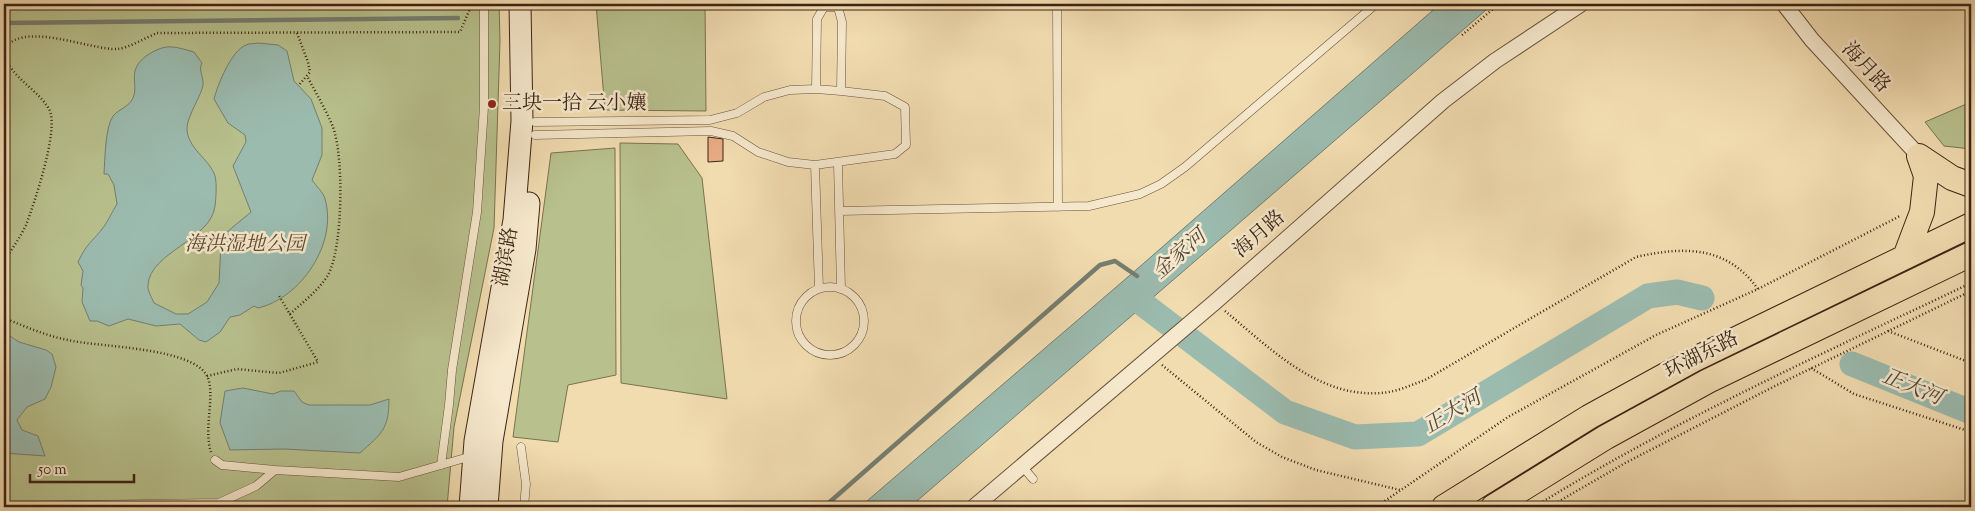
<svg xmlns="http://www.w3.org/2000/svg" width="1975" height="511" font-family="'Sorts Mill Goudy','Noto Serif SC',serif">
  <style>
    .green { fill: #b8c18d; stroke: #7a7251 }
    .water { fill: #9bbbaf; stroke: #757e71 }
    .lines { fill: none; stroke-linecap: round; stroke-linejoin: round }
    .stream { stroke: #757e71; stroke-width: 4.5 }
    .river { stroke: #9bbbaf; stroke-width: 25 }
    .building { fill: #e8ac84; stroke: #3c2315 }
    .service-casing { stroke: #69513c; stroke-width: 9 }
    .minor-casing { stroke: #69513c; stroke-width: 17 }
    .secondary-casing { stroke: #3c2315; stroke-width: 23 }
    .primary-casing { stroke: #3c2315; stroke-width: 26 }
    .path { stroke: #3c2315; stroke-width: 2.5; stroke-dasharray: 1 2.5; stroke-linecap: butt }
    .service { stroke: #f6e8cc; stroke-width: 8 }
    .minor { stroke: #f6e8cc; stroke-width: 15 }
    .secondary { stroke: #f6e8cc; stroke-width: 21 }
    .primary { stroke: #f1dcb0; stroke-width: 24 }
    .poi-dot { fill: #8f2418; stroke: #f6e8cc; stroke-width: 2 }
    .labels { text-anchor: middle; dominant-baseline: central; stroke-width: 5; stroke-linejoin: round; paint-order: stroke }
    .street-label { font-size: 20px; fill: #3c2315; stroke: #f6e8cc }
    .poi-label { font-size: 20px; fill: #3c2315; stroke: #f6e8cc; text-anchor: start }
    .park-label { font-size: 20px; font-style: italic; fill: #5b4a33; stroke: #f6e8cc }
    .water-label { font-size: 21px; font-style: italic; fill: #54493c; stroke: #f6e8cc }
  </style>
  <rect width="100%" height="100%" fill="#f1dcb0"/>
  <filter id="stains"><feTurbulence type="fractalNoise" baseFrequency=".004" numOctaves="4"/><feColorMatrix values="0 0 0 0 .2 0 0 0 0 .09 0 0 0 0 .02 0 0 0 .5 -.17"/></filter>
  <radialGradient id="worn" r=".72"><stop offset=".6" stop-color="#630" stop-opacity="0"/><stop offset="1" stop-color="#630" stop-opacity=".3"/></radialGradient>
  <path class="green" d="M4 4H499L500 41 494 228 454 427 447 507H4Z
    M596 4H705L706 111 605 110Z
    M1971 102V149L1944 146 1925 122Z
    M620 143 678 144 702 178 727 399 621 383Z
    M615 148 616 375 568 385 558 442 513 437 551 153Z"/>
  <path class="water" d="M1440 4H1493L910 507H860L1136 270Z
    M258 43 278 45 287 51 294 81 311 99 322 128V155L312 180C316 186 324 193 325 199 338 243 301 298 258 308L254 306 240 315 230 317 220 332 206 342 199 340 180 324 156 326 128 319 109 326 97 321H90L82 302 83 288 81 285 83 271 78 262C87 243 91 243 102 229 107 223 112 212 117 204L114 185 108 174H104C105 159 105 128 113 116 119 109 129 107 133 98 137 89 133 80 135 71 137 64 141 60 146 56 166 43 172 46 194 52L202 63C198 70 204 77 203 85 202 94 188 115 187 127 186 148 210 159 215 176 217 183 216 199 215 206 211 240 150 252 148 285 147 290 152 298 154 303L176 314H188L207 302 219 283 221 243 227 232 251 212 233 166 246 142 245 135 228 123 214 99C218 84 231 51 246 45 250 43 255 44 258 43Z
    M4 332 19 342 46 350 52 354 56 367 51 387 45 399 27 407 17 420 22 430 38 436 45 456 4 453Z
    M243 388 273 394 281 391H294L302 402 309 405H370L389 399C389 430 381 434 360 453L284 449 230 450 220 423 225 391Z"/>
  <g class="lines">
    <path class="stream" d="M4 23 458 18
      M824 507 1100 265 1115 261 1137 276"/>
    <path class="river" d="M1131 295 1285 412 1355 437 1418 434 1648 296 1677 292 1702 298
      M1852 364 1971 412"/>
  </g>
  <path class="building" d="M708 137 723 139V161L708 162Z"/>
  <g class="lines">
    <defs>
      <path id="service" d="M1057 4 1058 207
        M816 89 841 91
        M535 122 710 120 737 113 764 97 790 90 816 89 817 19 824 7H838L842 22 841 91 885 96 905 107 906 145 895 154 815 165
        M535 135 711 131 733 136 758 152 788 162 815 165 819 289
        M838 163 841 289
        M839 211 1089 206 1140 194 1161 184 1185 167 1376 4
        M796 321a34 34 0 1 1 68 0a34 34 0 1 1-68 0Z
        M521 447 526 484 524 507
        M215 460 222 465 275 470
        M441 465 449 405 452 370 477 212 484 107V4
        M1022 466 1033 479
        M4 506 219 503 256 486 275 470 399 477 472 456"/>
      <path id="minor" d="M1784 4 1812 40 1919 156
        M974 507 1215 302 1443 101 1495 61 1581 4"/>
      <path id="secondary" d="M470 507 475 441 514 220 522 121 520 4
        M487 507 492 441 525 249 529 203"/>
      <path id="primary" d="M1905 257 1922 212 1926 176 1919 156 1952 178 1971 185
        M1444 507 1589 417 1693 360 1971 225
        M1493 507 1606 437 1708 381 1971 254"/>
    </defs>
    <use href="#service" class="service-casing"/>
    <use href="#minor" class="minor-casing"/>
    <use href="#secondary" class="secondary-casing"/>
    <use href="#primary" class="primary-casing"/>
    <path class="path" d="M297 33 308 62 310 72 299 85
      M1462 35 1499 4
      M4 53C14 17 93 51 117 49 129 48 145 38 157 33L460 32 472 4
      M4 57C17 82 37 89 49 109 60 128 34 204 26 225 20 238 11 250 4 262
      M1225 311C1270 348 1318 398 1381 393 1397 392 1411 385 1425 380L1636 257C1685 246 1727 246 1758 289
      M290 314C303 302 319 290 328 275 343 248 344 157 333 127 326 110 316 93 307 76
      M4 318C26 327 49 337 73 341 103 347 193 348 207 376 216 394 203 429 211 452
      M1888 331 1971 363
      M1162 365 1256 442 1282 457 1316 470 1400 490
      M1811 368 1854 394 1971 432
      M207 376 237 369 279 373 318 362 278 294
      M1376 507 1508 417 1656 335 1758 289 1900 216
      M1534 507C1673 421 1824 353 1971 283
      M1549 507 1627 462 1777 385 1971 291"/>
    <use href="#service" class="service"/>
    <use href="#minor" class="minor"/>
    <use href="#secondary" class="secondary"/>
    <use href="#primary" class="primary"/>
  </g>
  <circle class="poi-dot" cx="492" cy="104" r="5"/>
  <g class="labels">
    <g class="street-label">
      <text transform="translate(1865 68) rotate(47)">海月路</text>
      <text transform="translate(1260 235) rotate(-41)">海月路</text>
      <text transform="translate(507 257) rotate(-80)">湖滨路</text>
      <text transform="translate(1702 356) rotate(-27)">环湖东路</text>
    </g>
    <g class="poi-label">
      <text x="502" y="104">三块一拾 云小孃</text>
    </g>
    <g class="park-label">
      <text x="245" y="245">海洪湿地公园</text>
    </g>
    <g class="water-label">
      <text transform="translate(1180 255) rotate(-41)">金家河</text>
      <text transform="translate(1912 388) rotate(22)">正大河</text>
      <text transform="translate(1453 413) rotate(-31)">正大河</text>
    </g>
  </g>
  <rect width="1975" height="511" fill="none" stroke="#f1dcb0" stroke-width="20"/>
  <rect x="5" y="5" width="1965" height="501" fill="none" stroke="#3c2315" stroke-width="2.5"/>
  <rect x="10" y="10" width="1955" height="491" fill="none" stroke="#3c2315"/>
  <path d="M30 474v8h104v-8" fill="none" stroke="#3c2315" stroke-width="2.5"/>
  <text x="38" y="474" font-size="15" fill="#3c2315" stroke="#f6e8cc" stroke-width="4" paint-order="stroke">50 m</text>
  <rect width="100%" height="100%" filter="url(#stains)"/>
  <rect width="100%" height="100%" fill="url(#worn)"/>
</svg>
